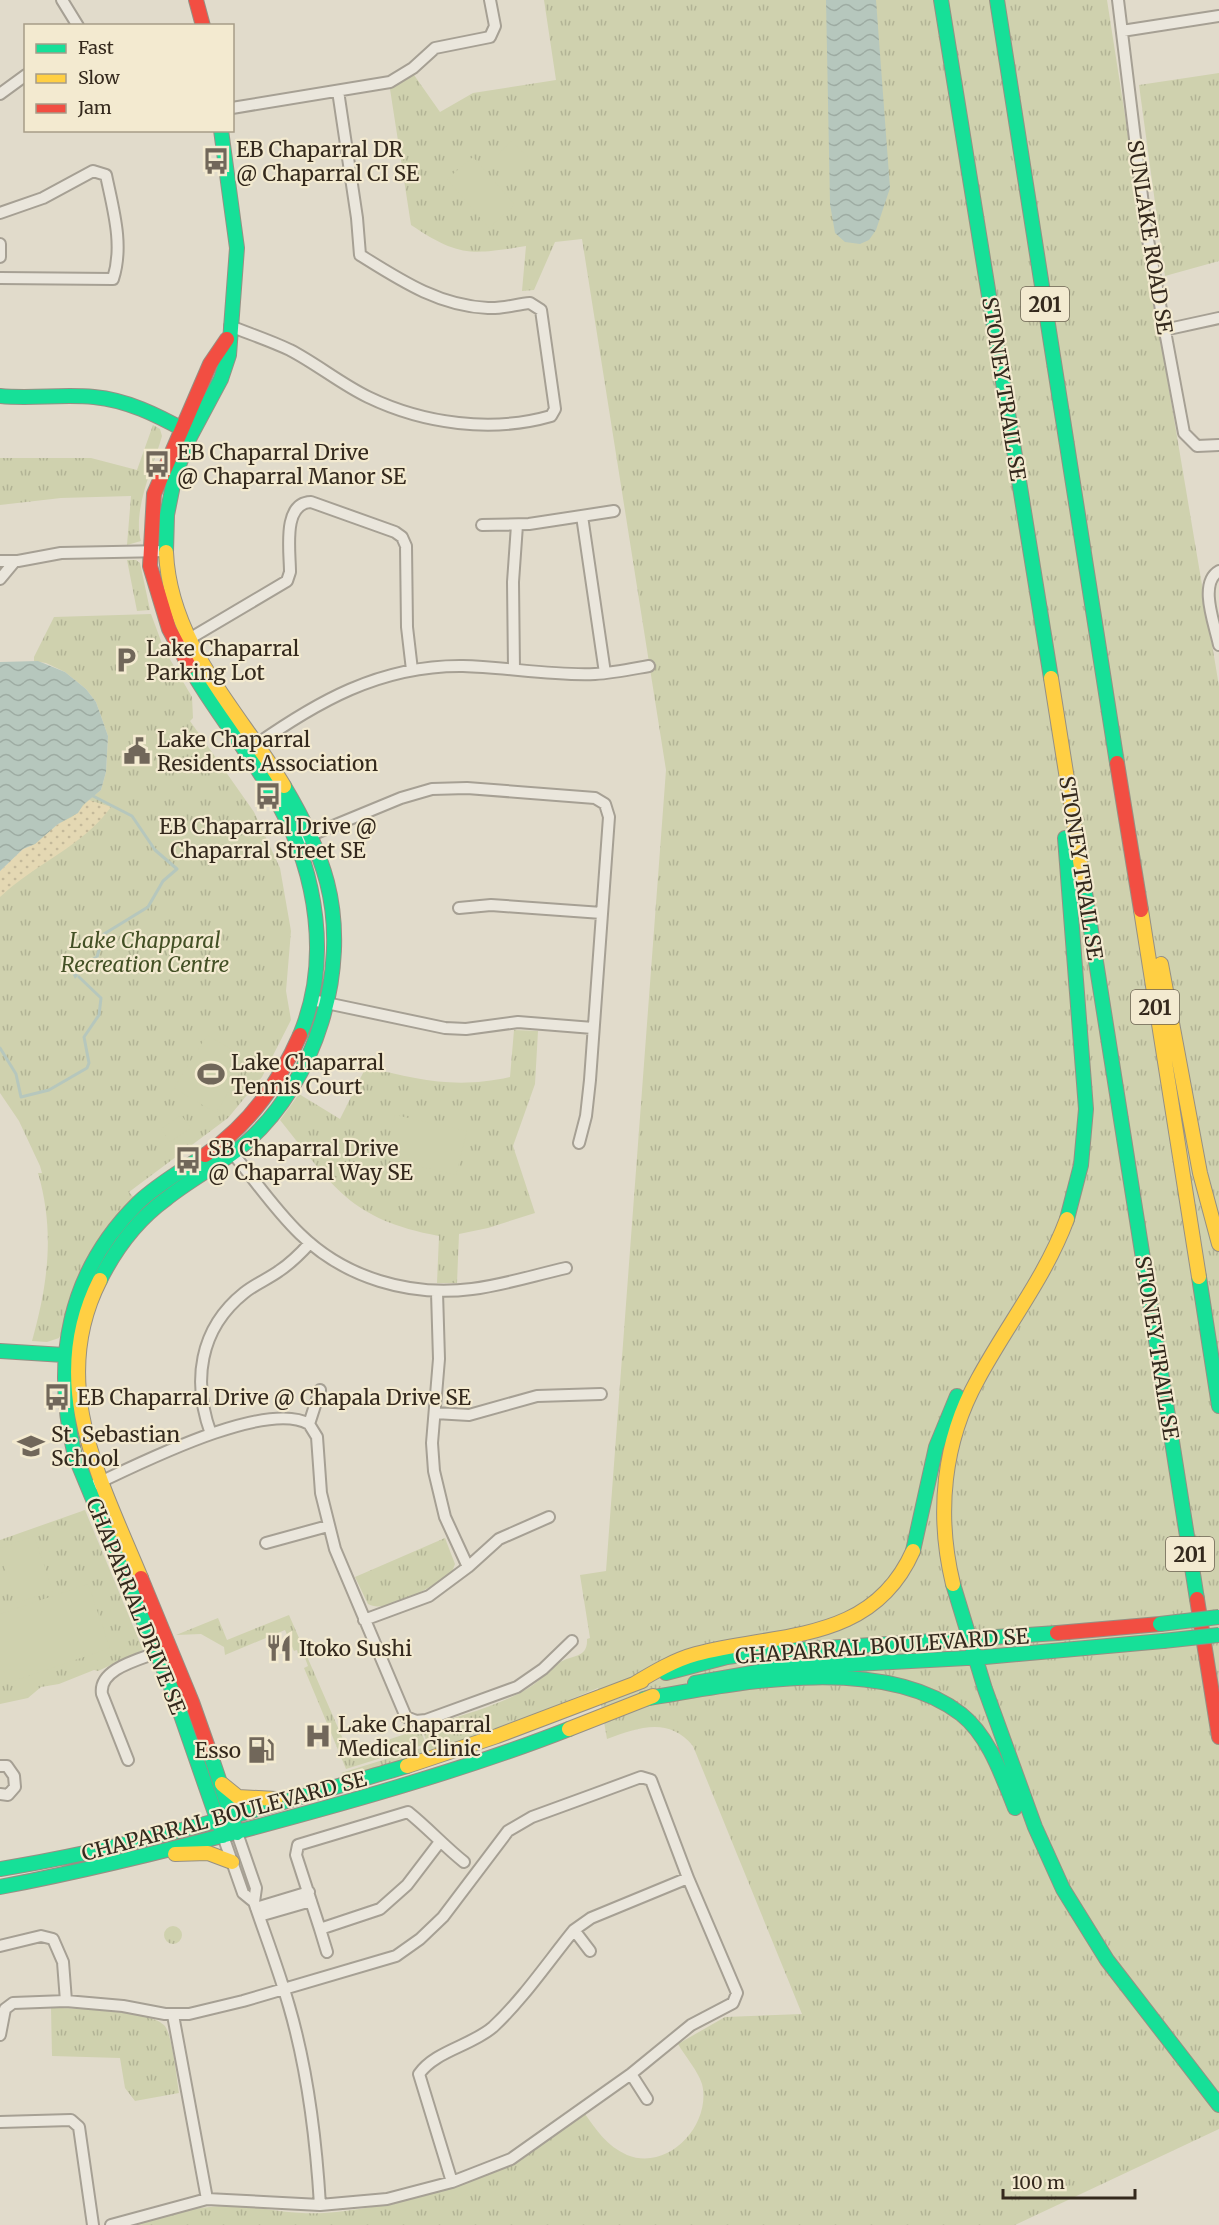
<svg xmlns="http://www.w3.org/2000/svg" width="1219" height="2225" font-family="Merriweather,serif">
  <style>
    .grass { fill: url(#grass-tufts) }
    .sand { fill: url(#sand-dots) }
    .pitch { fill: #cfd1ae }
    .water { fill: url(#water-waves) }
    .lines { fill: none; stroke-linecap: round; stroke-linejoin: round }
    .stream { stroke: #b6c7bd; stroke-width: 3 }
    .street-casing { stroke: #a6a094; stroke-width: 14 }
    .fast-casing { stroke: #969084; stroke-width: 16 }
    .slow-casing { stroke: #969084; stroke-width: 16 }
    .jam-casing { stroke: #969084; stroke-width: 16 }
    .street { stroke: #eae6dc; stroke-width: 10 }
    .fast { stroke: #16e098; stroke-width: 14 }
    .slow { stroke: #ffcf43; stroke-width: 14 }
    .jam { stroke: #f24e42; stroke-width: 14 }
    .fast-bridge-casing { stroke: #969084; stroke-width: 16; stroke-linecap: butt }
    .fast-bridge { stroke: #16e098; stroke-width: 14 }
    .labels { text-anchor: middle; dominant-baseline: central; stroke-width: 4.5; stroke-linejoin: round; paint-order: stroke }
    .shield { fill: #f3ead0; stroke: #6d6353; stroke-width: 1.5 }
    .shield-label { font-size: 20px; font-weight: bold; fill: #34291d }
    .poi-label { font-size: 21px; fill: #34291d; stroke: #f3ead0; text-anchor: start }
    .street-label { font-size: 21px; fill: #34291d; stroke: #f3ead0 }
    .park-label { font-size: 21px; font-style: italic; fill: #435025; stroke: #f3ead0 }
  </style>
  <defs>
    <pattern id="grass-tufts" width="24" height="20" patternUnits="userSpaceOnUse" patternTransform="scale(1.5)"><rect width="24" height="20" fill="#cfd1ae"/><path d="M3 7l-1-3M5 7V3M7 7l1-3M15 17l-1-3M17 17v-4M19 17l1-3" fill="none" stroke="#b2b395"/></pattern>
    <pattern id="sand-dots" width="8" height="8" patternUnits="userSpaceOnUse" patternTransform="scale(1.5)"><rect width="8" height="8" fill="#e4d8b3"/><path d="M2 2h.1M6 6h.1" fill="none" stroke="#c4b99a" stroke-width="1.8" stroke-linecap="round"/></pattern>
    <pattern id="water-waves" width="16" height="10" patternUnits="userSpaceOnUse" patternTransform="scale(1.5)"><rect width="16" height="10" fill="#b6c7bd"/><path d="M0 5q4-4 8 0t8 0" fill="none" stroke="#9daba2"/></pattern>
  </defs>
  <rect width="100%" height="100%" fill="#e1dbcb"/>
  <path class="grass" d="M544 0H1107L1150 276 1219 686V2129L1015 2225H125C158 2216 198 2205 233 2206 263 2207 293 2215 324 2213 421 2206 506 2171 585 2114 597 2131 607 2146 627 2155 669 2172 712 2124 702 2084 698 2071 685 2056 678 2044L725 2017 802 2014 693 1746C668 1716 638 1728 607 1739L598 1688 505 1727 353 1776 341 1773 428 1746 422 1728C458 1716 498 1707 530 1687 541 1680 549 1670 559 1663 571 1654 588 1659 587 1639L590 1638 580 1575 606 1571 666 770 582 239 555 242 534 290 522 291 526 246C471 255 459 257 411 225L390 89 414 75 440 112 473 93 556 80Z
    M1219 73V261L1165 276 1139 85Z
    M153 425 160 429 162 436C154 465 132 510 141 541L127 545 131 496 61 498 0 505V458H91L137 470Z
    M127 560H136L140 563 150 610 137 611Z
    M151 614 164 649 192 697 193 718 190 721 254 812 280 868 291 931 286 991 291 1020 262 1077 228 1118 129 1192 135 1199 128 1206 59 1338 47 1342 32 1341C48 1284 55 1231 38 1173H42L40 1166 19 1121 0 1093V871L101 790 106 772 108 736 96 702 86 689 65 672 46 663 34 661V657L54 617Z
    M514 1030 538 1031 535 1084 513 1146 535 1213 488 1228 459 1234 457 1283H437L439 1236C349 1219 334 1187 280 1120L299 1094 340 1119 366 1067C419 1080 456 1089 510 1077Z
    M85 1510 143 1650 98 1671 94 1670 59 1684 41 1687 28 1698 0 1704V1540Z
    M445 1538 455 1564 452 1572C436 1585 386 1615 368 1604L355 1577Z
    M289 1615 349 1753 420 1729 426 1744 346 1769 304 1668 308 1666 303 1653 298 1654 297 1650 294 1651 285 1630 225 1655 224 1647 201 1634 176 1635 218 1618 227 1640Z
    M164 1935a9 9 0 1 1 18 0a9 9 0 1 1-18 0Z
    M51 2008C74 2008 149 2010 164 2025 172 2032 177 2080 179 2093L135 2101 125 2088 120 2058 52 2056Z"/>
  <path class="sand" d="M89 800 111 807C83 846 35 864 0 897V871L23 849 35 844 58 824 72 817Z"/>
  <path class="pitch" d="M511 141 528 157 514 171 498 155Z
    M473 157 515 205 489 228 447 179Z
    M207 1035 248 1059 216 1113 174 1088Z
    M181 1115 191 1128 170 1142 161 1129Z
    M395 1115 467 1131 456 1175 384 1158Z
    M34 1536 53 1591 16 1603 0 1555V1548Z
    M88 1584 110 1648 8 1683 0 1661V1614Z"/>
  <path class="water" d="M826 0H876L890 188 876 230 869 240 860 244 845 242 835 233 830 204Z
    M38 661 65 672 86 689 96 702 108 736 106 772 101 790 83 805 78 813 58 824 35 844 23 849 0 871V662Z
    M69 961 73 962 81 972 75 979 71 971 66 969 65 964Z"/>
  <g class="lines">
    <path class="stream" d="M77 968 97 957 104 934 148 907 163 881 177 869 155 850 132 816 93 796
      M0 1048 16 1074 21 1097 49 1090 87 1068 89 1063 84 1037 99 1015 101 998 79 977"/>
    <defs>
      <path id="street" d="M62 0 78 26
        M1118 0 1146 229 1184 433 1197 446 1219 445
        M1122 31 1219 16
        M0 94 26 75
        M232 108 390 82 413 68 435 48 490 37 495 26 490 0
        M0 213 43 198 93 171 106 175C113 209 124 245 113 279L0 278
        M0 244V257
        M230 326C250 334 271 341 290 350 317 364 341 384 368 397 424 424 492 433 551 416L555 409 541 310 530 303C517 304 502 309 488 308 439 306 400 280 360 255L357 218 338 91
        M1164 330 1219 318
        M582 516 605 673
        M482 525 529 524 614 511
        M0 561H18L61 553 165 551
        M1219 571C1198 583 1215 625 1219 645
        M0 579 15 561
        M184 642 287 581 290 572C290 551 282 503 311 502L395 532 402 537 406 546 407 627 412 670
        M514 669 513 582 517 525
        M250 749C316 702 380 665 463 666 507 667 551 676 595 674 613 673 632 669 649 666
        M304 838 401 798 432 789 467 788 595 798 605 804 609 817 590 1080 586 1116 579 1143
        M459 908 491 905 602 913
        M312 1000 445 1028 466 1029 518 1022 593 1028
        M229 1149C253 1177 273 1208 300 1234 345 1278 410 1297 472 1289 504 1285 535 1275 566 1268
        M320 1390 309 1424 317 1437 321 1493 335 1549 406 1717 416 1721 426 1720 517 1687 543 1669 572 1641
        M435 1413 469 1415 537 1396 601 1394
        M211 1434C192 1382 199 1329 244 1293 255 1284 268 1279 279 1271 291 1263 301 1253 310 1243
        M96 1484C139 1464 266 1399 309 1424
        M266 1543 328 1526
        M468 1567 499 1539 549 1517
        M364 1620 429 1596 468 1567 445 1517 434 1471 432 1443 439 1359 437 1292
        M128 1760 102 1694C98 1668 142 1659 161 1651
        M0 1766H7L14 1776 15 1787 8 1795 0 1794
        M237 1833 256 1888 254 1902C266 1937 279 1971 289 2006 308 2071 316 2138 320 2205
        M223 1836 243 1893 254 1902
        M439 1843 407 1885 380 1909 320 1929 296 1855 298 1845 408 1812C428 1828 444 1846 464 1862
        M256 1908 309 1892
        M259 1916 311 1901
        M320 1929 327 1952
        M574 1930 590 1951
        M0 1946 41 1936 53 1939 63 1962 66 2001
        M173 2015 207 2199
        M0 2035 5 2009 13 2003 66 2001 123 2006 165 2014H189L243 2001 396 1956 420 1939 443 1917 508 1831 532 1817 595 1794 641 1777 651 1780 688 1878 737 1993 733 2003 691 2025 631 2074 511 2159 452 2182 387 2199 320 2205 207 2199 111 2225
        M631 2074 647 2099
        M0 2122 71 2120 79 2127 93 2225
        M452 2182 419 2074C435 2051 471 2046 493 2027 523 1999 548 1962 574 1930L591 1918 688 1878"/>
      <path id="fast" d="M941 0 1051 678
        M997 0 1117 763
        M0 396C31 399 63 394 94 397 127 400 157 415 186 431
        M166 552 167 515 175 475 190 437 221 379 229 355 237 248 221 130
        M189 666C216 714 253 756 279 805 317 874 331 961 300 1035
        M1065 838 1086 1109 1081 1165 1067 1219
        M1084 886 1197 1599
        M205 1155C183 1170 158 1184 138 1203 67 1273 52 1362 75 1456L173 1692 223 1836
        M1199 1277 1219 1406
        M100 1280C116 1248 137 1220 166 1199 192 1178 223 1163 248 1141 316 1080 350 970 327 882 318 848 302 816 284 786
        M0 1351 64 1355
        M913 1551 936 1447 957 1396
        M953 1584 985 1689 1035 1827 1063 1889 1107 1960 1219 2105
        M666 1673 727 1657 764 1652 1057 1633
        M695 1683 781 1668 985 1657 1163 1641
        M644 1699C735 1683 881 1653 961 1714 989 1736 1002 1776 1015 1808
        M210 1753 237 1833
        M0 1869C138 1847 273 1805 407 1766
        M0 1887C100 1868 198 1843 296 1816 388 1791 480 1764 569 1729"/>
      <path id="slow" d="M166 552C170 644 239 711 284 786
        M1051 678 1084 886
        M1141 910 1199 1277
        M1161 964 1200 1173 1219 1244
        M100 1280C47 1384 101 1481 141 1578
        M953 1584C936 1514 943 1442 978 1379 1007 1325 1045 1278 1067 1219
        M634 1684C654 1672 674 1660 696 1654 779 1632 872 1644 913 1551
        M569 1729 653 1696
        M407 1766 497 1736 642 1681
        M222 1784 238 1797 276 1799
        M175 1854 208 1853 232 1862"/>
      <path id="jam" d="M196 0 203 26
        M189 666 169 629 150 566 154 494 210 364 227 339
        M1117 763 1141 910
        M205 1155C249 1125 279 1083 300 1035
        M141 1578 192 1702 210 1753
        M1197 1599 1219 1737
        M1057 1633 1160 1624"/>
    </defs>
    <use href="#street" class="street-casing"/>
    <use href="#fast" class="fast-casing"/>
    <use href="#slow" class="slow-casing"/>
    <use href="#jam" class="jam-casing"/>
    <use href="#street" class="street"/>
    <use href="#fast" class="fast"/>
    <use href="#slow" class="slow"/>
    <use href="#jam" class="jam"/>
    <defs>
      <path id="fast-bridge" d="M1160 1624 1219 1617
        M1163 1641 1219 1635"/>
    </defs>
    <use href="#fast-bridge" class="fast-bridge-casing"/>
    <use href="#fast-bridge" class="fast-bridge"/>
  </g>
  <defs>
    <symbol id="bus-bare" viewBox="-9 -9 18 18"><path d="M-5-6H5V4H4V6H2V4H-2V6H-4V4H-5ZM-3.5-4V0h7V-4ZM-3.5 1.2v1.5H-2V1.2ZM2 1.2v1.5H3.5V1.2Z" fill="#71675a" stroke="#f3ead0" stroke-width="2.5" paint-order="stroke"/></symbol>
    <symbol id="parking-bare" viewBox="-9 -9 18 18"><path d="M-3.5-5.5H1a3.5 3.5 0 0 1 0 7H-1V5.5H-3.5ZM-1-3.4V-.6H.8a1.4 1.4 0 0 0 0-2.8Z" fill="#71675a" stroke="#f3ead0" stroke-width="2.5" paint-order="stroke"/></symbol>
    <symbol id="civic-bare" viewBox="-9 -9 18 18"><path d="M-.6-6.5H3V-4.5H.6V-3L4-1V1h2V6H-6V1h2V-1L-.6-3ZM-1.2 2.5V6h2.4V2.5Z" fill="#71675a" stroke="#f3ead0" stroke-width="2.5" paint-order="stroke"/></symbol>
    <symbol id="stadium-bare" viewBox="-9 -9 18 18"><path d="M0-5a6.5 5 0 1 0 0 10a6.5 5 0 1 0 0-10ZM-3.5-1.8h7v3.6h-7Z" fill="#71675a" stroke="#f3ead0" stroke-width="2.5" paint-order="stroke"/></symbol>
    <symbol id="school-bare" viewBox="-9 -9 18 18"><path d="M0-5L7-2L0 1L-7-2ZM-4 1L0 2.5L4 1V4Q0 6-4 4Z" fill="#71675a" stroke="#f3ead0" stroke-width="2.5" paint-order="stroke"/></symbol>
    <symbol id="restaurant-bare" viewBox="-9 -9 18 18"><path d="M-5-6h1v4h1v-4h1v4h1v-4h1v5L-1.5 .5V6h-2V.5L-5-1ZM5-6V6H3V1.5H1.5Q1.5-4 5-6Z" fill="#71675a" stroke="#f3ead0" stroke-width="2.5" paint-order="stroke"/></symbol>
    <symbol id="hospital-bare" viewBox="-9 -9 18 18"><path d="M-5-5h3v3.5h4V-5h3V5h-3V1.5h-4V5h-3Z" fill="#71675a" stroke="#f3ead0" stroke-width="2.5" paint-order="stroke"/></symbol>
    <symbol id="fuel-bare" viewBox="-9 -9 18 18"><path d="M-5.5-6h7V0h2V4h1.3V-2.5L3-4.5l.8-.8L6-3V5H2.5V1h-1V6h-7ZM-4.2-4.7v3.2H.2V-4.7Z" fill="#71675a" stroke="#f3ead0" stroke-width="2.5" paint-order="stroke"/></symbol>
  </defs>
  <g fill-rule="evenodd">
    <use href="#bus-bare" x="197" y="142" width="38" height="38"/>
    <use href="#bus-bare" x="138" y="445" width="38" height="38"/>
    <use href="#parking-bare" x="107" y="641" width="38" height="38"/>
    <use href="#civic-bare" x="118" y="732" width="38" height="38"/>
    <use href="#bus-bare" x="249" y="777" width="38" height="38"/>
    <use href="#stadium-bare" x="192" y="1055" width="38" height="38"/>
    <use href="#bus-bare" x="169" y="1141" width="38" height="38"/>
    <use href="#bus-bare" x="38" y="1378" width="38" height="38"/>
    <use href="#school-bare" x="12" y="1427" width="38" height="38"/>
    <use href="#restaurant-bare" x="260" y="1629" width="38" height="38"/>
    <use href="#hospital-bare" x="299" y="1717" width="38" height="38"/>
    <use href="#fuel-bare" x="242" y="1731" width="38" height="38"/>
  </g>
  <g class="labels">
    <g class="shield">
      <rect x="1021" y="287" width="48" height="34" rx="4.5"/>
      <rect x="1131" y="990" width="48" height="34" rx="4.5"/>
      <rect x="1166" y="1537" width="48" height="34" rx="4.5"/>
    </g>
    <g class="shield-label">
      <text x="1045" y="304">201</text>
      <text x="1155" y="1007">201</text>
      <text x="1190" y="1554">201</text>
    </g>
    <g class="poi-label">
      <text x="236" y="149">EB Chaparral DR<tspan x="236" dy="24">@ Chaparral CI SE</tspan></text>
      <text x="177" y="452">EB Chaparral Drive<tspan x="177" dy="24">@ Chaparral Manor SE</tspan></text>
      <text x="146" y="648">Lake Chaparral<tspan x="146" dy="24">Parking Lot</tspan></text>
      <text x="157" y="739">Lake Chaparral<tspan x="157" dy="24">Residents Association</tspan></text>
      <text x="268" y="826" text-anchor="middle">EB Chaparral Drive @<tspan x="268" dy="24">Chaparral Street SE</tspan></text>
      <text x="231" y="1062">Lake Chaparral<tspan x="231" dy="24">Tennis Court</tspan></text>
      <text x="208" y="1148">SB Chaparral Drive<tspan x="208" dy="24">@ Chaparral Way SE</tspan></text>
      <text x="77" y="1397">EB Chaparral Drive @ Chapala Drive SE</text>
      <text x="51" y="1434">St. Sebastian<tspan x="51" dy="24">School</tspan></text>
      <text x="299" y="1648">Itoko Sushi</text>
      <text x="338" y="1724">Lake Chaparral<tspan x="338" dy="24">Medical Clinic</tspan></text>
      <text x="241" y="1750" text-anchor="end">Esso</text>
    </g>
    <g class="street-label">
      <text transform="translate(1150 237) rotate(81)">SUNLAKE ROAD SE</text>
      <text transform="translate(1004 389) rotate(81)">STONEY TRAIL SE</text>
      <text transform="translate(1081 868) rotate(81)">STONEY TRAIL SE</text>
      <text transform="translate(1157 1348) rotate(81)">STONEY TRAIL SE</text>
      <text transform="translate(136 1606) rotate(68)">CHAPARRAL DRIVE SE</text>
      <text transform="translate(882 1646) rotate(-4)">CHAPARRAL BOULEVARD SE</text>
      <text transform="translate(224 1816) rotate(-15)">CHAPARRAL BOULEVARD SE</text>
    </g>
    <g class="park-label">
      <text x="145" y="940">Lake Chapparal<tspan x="145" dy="24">Recreation Centre</tspan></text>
    </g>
  </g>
  <rect x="24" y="24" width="210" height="108" fill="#f3ead0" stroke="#a79d88" stroke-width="1.5"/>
  <rect x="36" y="44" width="30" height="9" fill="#16e098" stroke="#a79d88" stroke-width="1.5"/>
  <text x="78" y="54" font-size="18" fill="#34291d">Fast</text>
  <rect x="36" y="74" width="30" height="9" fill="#ffcf43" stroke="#a79d88" stroke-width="1.5"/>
  <text x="78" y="84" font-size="18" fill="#34291d">Slow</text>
  <rect x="36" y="104" width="30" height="9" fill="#f24e42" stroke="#a79d88" stroke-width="1.5"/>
  <text x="78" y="114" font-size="18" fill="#34291d">Jam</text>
  <path d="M1003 2189v9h132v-9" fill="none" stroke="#34291d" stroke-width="3"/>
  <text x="1012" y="2189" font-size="18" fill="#34291d" stroke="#f3ead0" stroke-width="4.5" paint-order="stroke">100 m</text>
</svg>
